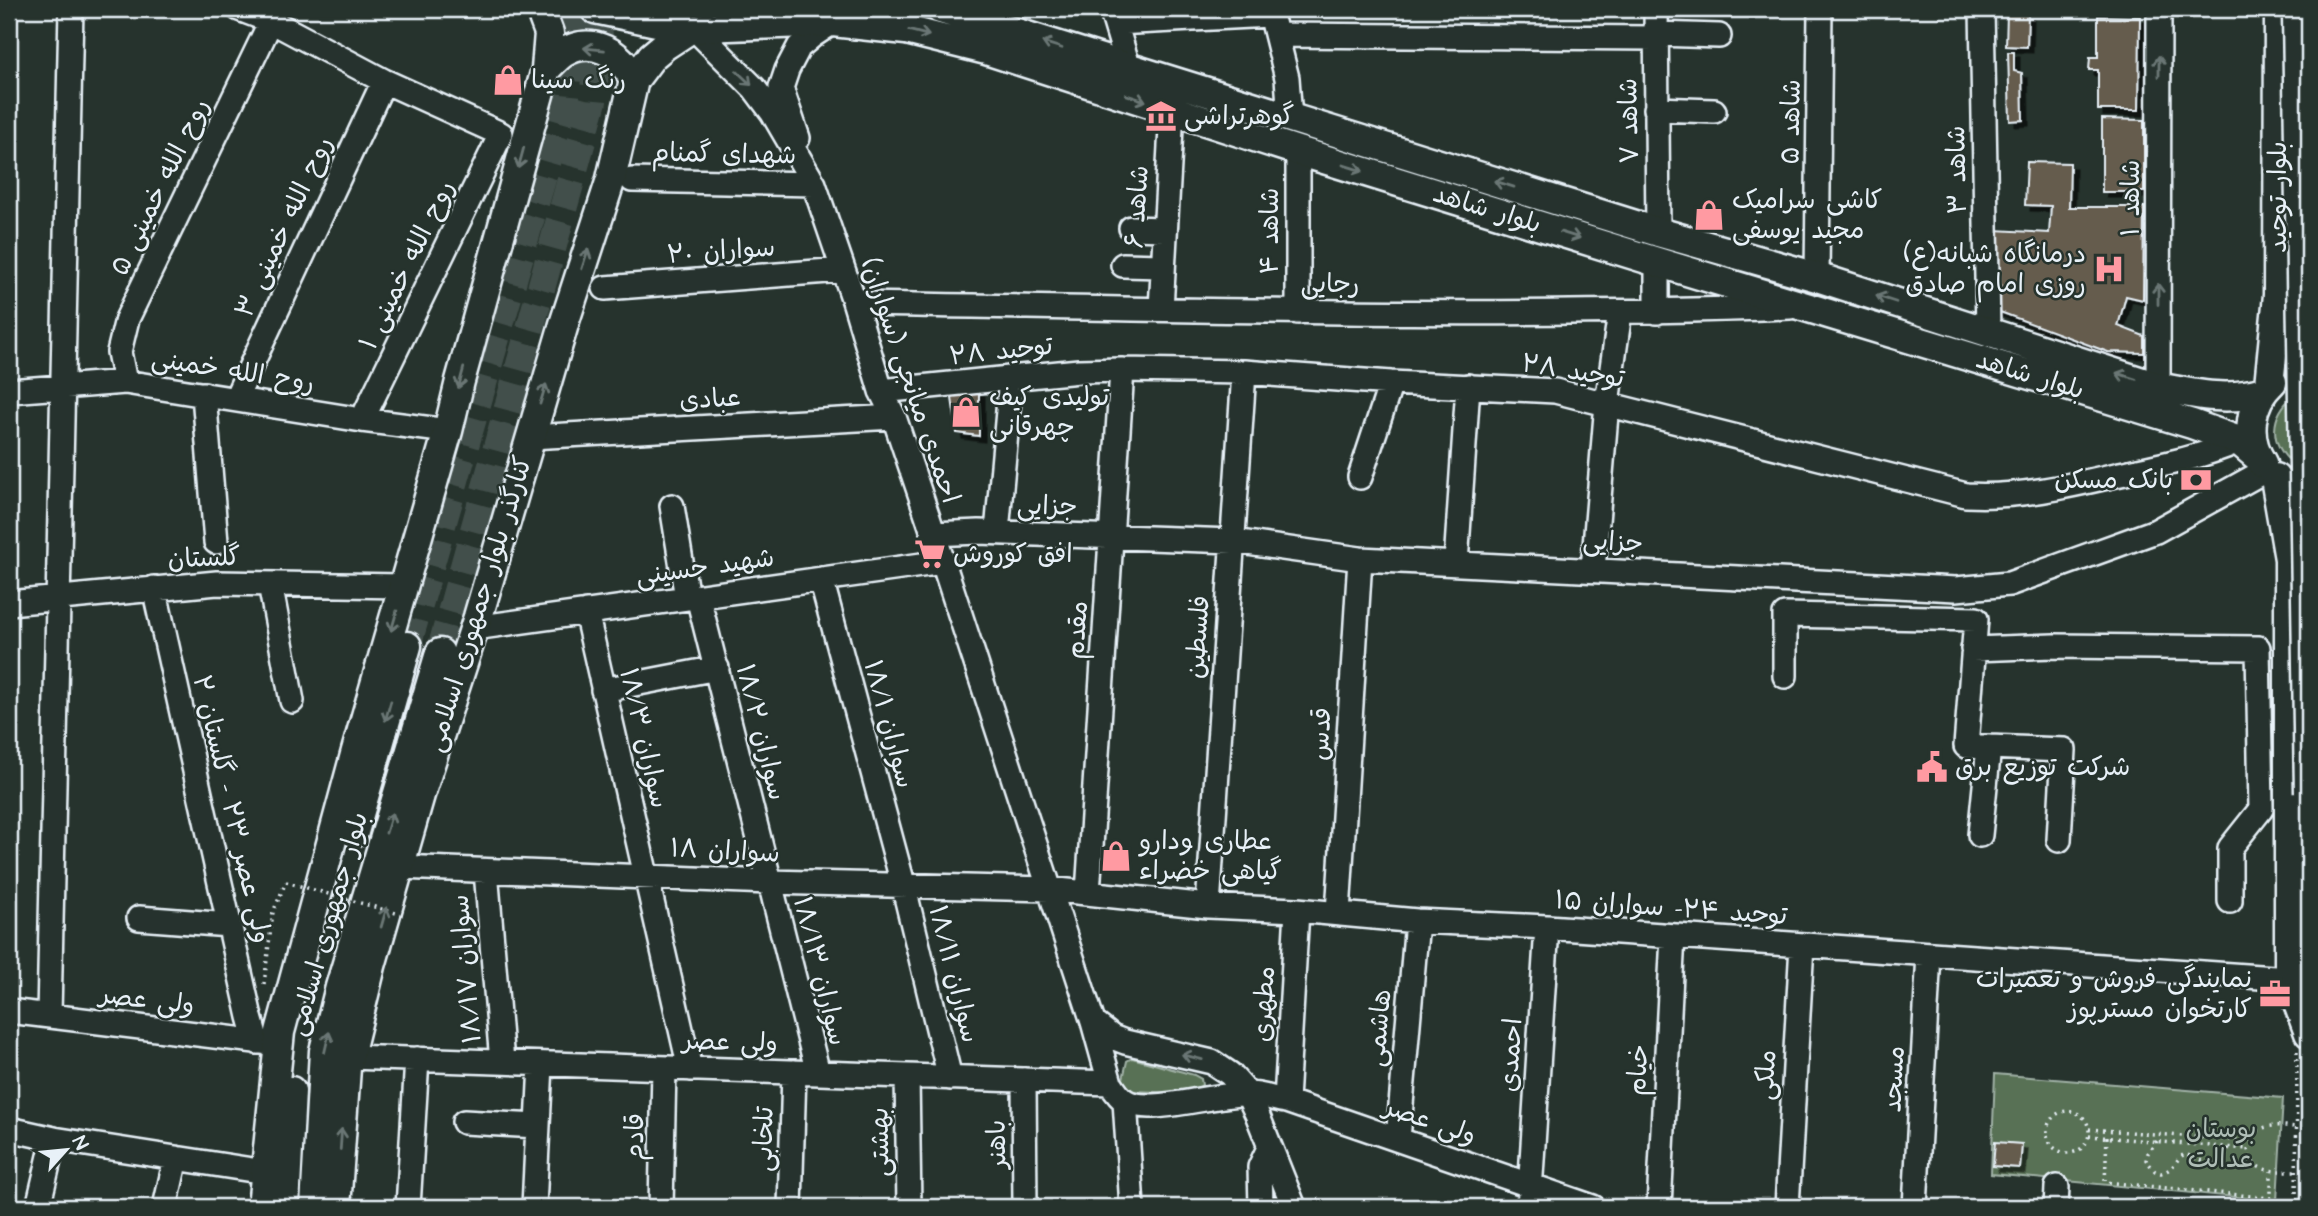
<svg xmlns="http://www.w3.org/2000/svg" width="2318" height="1216" font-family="'Architects Daughter','Playpen Sans Arabic',sans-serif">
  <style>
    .green { fill: #597155; stroke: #a0b1a6; stroke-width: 2 }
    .building { fill: #655c4e; stroke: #e8f1f8; stroke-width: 2; filter: url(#shadow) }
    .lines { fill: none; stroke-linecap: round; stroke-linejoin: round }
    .major-tunnel { stroke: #43504b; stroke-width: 28; stroke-dasharray: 28 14; stroke-linecap: butt }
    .minor-casing { stroke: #e8f1f8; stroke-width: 28 }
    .major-casing { stroke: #e8f1f8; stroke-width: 33 }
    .path { stroke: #e8f1f8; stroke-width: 3.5; stroke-dasharray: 2 5; stroke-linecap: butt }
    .minor { stroke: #26332d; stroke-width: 23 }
    .major { stroke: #26332d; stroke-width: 28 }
    .major-bridge-casing { stroke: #e8f1f8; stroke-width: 33; stroke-linecap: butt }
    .path-bridge { stroke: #e8f1f8; stroke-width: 3.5; stroke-dasharray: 2 5; stroke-linecap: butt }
    .major-bridge { stroke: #26332d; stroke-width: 28 }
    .oneway { stroke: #6a7674 }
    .labels { text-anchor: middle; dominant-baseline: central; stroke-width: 5; stroke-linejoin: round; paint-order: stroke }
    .poi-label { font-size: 26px; fill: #e8f1f8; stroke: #26332d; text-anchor: start }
    .street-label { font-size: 26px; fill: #e8f1f8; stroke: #26332d }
    .park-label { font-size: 26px; fill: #afbeb7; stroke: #26332d }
  </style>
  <defs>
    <filter id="shadow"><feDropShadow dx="5.5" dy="5.5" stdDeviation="0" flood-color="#0009"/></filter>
  </defs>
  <rect width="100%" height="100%" fill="#26332d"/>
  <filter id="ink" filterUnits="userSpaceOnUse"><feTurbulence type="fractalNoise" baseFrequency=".0143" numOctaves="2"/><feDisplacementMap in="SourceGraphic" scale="14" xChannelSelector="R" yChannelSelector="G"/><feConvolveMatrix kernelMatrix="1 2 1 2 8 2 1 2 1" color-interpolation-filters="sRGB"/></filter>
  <g filter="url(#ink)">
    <path class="green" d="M2293 396 2291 462C2269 442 2270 416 2293 396Z
      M1132 1058 1194 1075 1201 1079 1202 1085C1189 1097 1148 1091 1131 1091L1123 1079 1127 1061Z
      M1995 1074 2283 1098 2277 1201 1991 1174Z"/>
    <path class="building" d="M2007 13 2028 14 2027 47 2006 46Z
      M2098 16 2140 17 2139 110H2098V70H2089L2090 57H2098Z
      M2008 52H2014V71L2022 73 2023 120 2010 121Z
      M2102 119 2144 120V192H2102Z
      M2027 162 2070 163 2069 207H2144L2143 300 2126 296 2118 326 2144 336V353L2108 352 1992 309 1995 230 2049 233 2051 206 2025 205Z
      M951 391H979V436L957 433Z
      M1995 1142 2022 1144 2020 1168 1993 1166Z"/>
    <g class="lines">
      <path class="major-tunnel" d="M407 646 566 96 572 30 569 9
        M440 653 593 101 599 35 596 9"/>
      <defs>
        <path id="minor" d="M239 9 271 21 384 81 501 134 362 420
          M1111 9 1129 69
          M1656 9 1658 232
          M1982 9 1988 331
          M1273 22 1287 78 1290 118
          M1116 23 1270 15
          M696 30 754 88 772 112 814 184 855 304 881 391 894 417 943 562 1093 1022 1110 1083C1114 1089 1118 1096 1124 1100 1146 1117 1219 1092 1248 1094 1260 1094 1274 1099 1286 1101L1593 1207
          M1656 34 1719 36
          M1278 35 1655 38
          M1656 109 1714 111
          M798 138 781 88 787 70 799 47 812 36 833 22
          M632 180 814 184
          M1131 228 1164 229
          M1657 262V312
          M1123 265 1162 266
          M1817 277 1820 9
          M605 288 842 270
          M855 304C1167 309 1479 319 1790 307
          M1161 309 1172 110
          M1298 312V151
          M125 382 119 352 127 319 271 21
          M2158 387 2159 9
          M9 391 125 382 362 420 448 431
          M881 391 1079 371 1122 370 1244 372 1391 383 1555 391 1966 495C2019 498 2069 486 2120 474 2162 465 2198 458 2239 441
          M204 394 216 542
          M236 398 384 81
          M530 437 894 417
          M1360 477 1391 383
          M672 506 687 598
          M997 532 1011 378
          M932 534 979 532 1233 541 1360 559 1956 589 2009 584 2156 531 2266 470
          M1456 563 1468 386
          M1593 569 1607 403 1620 312
          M821 579 903 884 950 1078
          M270 584 292 701
          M154 588 250 1017 257 1042
          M698 597 818 1073
          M9 603 217 583 403 586
          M586 612 690 1069
          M474 628 943 562
          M1973 649 2054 646 2258 648 2261 809 2230 848V901
          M1785 676V615L1976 619 1966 746 1989 747 1980 835
          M603 690 717 668
          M1989 747 2064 750 2059 840
          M399 867 769 882 1049 889 1208 906 1297 910 1417 921 1547 927 2289 979
          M486 871 502 1062
          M1088 893 1122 370
          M1208 906 1244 372
          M1338 913 1360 559
          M139 918 229 925
          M9 1011 270 1043
          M49 1015 71 9
          M1093 1022 1112 1037 1125 1042 1212 1062 1230 1074 1247 1093 1257 1114 1294 1207
          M349 1057 1110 1083
          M907 1076 909 1207
          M1024 1080 1025 1207
          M1125 1101 1132 1207
          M1286 1101 1297 910
          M464 1122 538 1126
          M9 1129 54 1139 265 1172
          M1398 1139 1417 921
          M38 1207 54 1139
          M165 1207 176 1158
          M408 1207 417 1059
          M534 1207 541 1064
          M661 1207 664 1068
          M790 1207 794 1072
          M1261 1207 1260 1167 1269 1148
          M1529 1207 1547 927
          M1659 1207 1673 936
          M1787 1207 1802 945
          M1915 1207 1929 954
          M2056 1207 2057 1187"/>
        <path id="major" d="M595 9 690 29H698
          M940 9 1658 232 1817 277 2158 387C2194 394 2228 402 2264 391
          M704 27 833 22 906 30 986 50 1298 151 1657 262 2192 424 2239 441 2258 457
          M546 69C551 64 557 57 563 53 592 35 621 53 634 80
          M2269 385 2278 295 2279 9
          M2262 463C2245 437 2249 403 2272 382
          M2275 478 2289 559V979L2309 1033
          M354 832 407 646
          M262 1207 280 1032 356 751 448 431 460 381 546 69 549 33 540 9
          M285 1207 291 1091
          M315 1207 324 1051 340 987 440 653
          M336 1207 346 1068 371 966 420 795 478 617 564 324 611 179 634 80 652 56 664 46 690 29"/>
      </defs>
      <use href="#minor" class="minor-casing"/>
      <use href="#major" class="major-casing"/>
      <path class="path" d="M264 984 273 912 286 882
        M2047 1132a21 21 0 1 1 42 0a21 21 0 1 1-42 0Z
        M2089 1129 2248 1141
        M2089 1136 2248 1149
        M2107 1137 2105 1182 2271 1198V1171
        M2157 1141 2148 1153 2146 1160 2155 1171 2161 1173C2176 1169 2174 1160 2185 1154L2213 1165 2225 1156 2229 1147
        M2248 1141C2258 1123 2278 1125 2296 1127
        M2248 1149C2250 1174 2277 1171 2296 1171
        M2296 1207 2297 1050"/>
      <use href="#minor" class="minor"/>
      <use href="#major" class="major"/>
      <defs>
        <path id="major-bridge" d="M2297 14 2309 793"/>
      </defs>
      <use href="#major-bridge" class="major-bridge-casing"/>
      <path class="path-bridge" d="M286 882 403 915"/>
      <use href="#major-bridge" class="major-bridge"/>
    </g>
    <defs><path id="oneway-shaft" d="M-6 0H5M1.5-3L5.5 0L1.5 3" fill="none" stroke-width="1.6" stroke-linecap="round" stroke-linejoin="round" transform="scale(1.75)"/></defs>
    <g class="oneway">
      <use href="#oneway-shaft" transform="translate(919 33) rotate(14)"/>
      <use href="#oneway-shaft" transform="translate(1052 45) rotate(-162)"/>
      <use href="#oneway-shaft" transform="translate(594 49) rotate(-174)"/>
      <use href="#oneway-shaft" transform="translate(2159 66) rotate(-90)"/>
      <use href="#oneway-shaft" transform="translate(744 78) rotate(44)"/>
      <use href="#oneway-shaft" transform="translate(1136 98) rotate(18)"/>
      <use href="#oneway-shaft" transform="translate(521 158) rotate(105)"/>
      <use href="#oneway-shaft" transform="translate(1353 168) rotate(17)"/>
      <use href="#oneway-shaft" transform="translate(1504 184) rotate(-163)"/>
      <use href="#oneway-shaft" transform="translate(1570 235) rotate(17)"/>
      <use href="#oneway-shaft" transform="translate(585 259) rotate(-72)"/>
      <use href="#oneway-shaft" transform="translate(2158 294) rotate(-90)"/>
      <use href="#oneway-shaft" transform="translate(1886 299) rotate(-162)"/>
      <use href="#oneway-shaft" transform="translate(2126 376) rotate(-162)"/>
      <use href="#oneway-shaft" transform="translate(461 378) rotate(105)"/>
      <use href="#oneway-shaft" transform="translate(543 394) rotate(-73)"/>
      <use href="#oneway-shaft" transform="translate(394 621) rotate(106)"/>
      <use href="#oneway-shaft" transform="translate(388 711) rotate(106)"/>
      <use href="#oneway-shaft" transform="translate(389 823) rotate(-73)"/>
      <use href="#oneway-shaft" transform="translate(384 917) rotate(-74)"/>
      <use href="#oneway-shaft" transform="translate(327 1042) rotate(-77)"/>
      <use href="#oneway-shaft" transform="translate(1192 1057) rotate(-166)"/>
      <use href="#oneway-shaft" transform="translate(341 1139) rotate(-86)"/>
    </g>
  </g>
  <defs>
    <symbol id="shop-bare" viewBox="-9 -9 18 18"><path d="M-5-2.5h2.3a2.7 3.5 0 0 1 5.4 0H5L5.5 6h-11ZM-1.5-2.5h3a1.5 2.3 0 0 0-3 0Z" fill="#ff9aa2" stroke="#26332d" stroke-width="2.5" paint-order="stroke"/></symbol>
    <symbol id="museum-bare" viewBox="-9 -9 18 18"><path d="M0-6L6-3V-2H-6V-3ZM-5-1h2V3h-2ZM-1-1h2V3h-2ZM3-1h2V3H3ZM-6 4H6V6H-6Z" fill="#ff9aa2" stroke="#26332d" stroke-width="2.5" paint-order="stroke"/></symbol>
    <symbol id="hospital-bare" viewBox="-9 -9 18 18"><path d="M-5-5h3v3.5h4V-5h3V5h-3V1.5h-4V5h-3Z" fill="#ff9aa2" stroke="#26332d" stroke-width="2.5" paint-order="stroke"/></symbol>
    <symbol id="bank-bare" viewBox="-9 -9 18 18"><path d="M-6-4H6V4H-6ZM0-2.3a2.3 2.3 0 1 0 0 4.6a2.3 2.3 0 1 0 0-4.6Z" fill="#ff9aa2" stroke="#26332d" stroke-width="2.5" paint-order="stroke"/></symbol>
    <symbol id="supermarket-bare" viewBox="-9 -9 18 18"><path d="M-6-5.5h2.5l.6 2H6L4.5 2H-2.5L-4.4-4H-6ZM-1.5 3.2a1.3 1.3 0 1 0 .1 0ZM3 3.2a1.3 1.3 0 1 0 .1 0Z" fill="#ff9aa2" stroke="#26332d" stroke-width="2.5" paint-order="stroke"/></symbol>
    <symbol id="civic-bare" viewBox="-9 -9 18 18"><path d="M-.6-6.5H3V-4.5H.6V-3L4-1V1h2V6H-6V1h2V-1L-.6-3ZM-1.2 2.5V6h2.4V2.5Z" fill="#ff9aa2" stroke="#26332d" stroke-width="2.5" paint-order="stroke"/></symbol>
    <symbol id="office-bare" viewBox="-9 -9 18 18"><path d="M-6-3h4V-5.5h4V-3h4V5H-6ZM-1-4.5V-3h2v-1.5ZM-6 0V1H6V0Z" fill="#ff9aa2" stroke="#26332d" stroke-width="2.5" paint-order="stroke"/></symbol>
  </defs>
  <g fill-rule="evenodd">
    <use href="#shop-bare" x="486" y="58" width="44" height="44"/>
    <use href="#museum-bare" x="1139" y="94" width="44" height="44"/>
    <use href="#shop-bare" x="1687" y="193" width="44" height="44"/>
    <use href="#hospital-bare" x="2087" y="247" width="44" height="44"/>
    <use href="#shop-bare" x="944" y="390" width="44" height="44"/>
    <use href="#bank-bare" x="2174" y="458" width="44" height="44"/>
    <use href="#supermarket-bare" x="908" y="532" width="44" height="44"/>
    <use href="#civic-bare" x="1910" y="745" width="44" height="44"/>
    <use href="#shop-bare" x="1094" y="834" width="44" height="44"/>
    <use href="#office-bare" x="2253" y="972" width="44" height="44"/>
  </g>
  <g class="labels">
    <g class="poi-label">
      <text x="531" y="80">رنگ سینا</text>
      <text x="1184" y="116">گوهرتراشی</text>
      <text x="1732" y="200">کاشی سرامیک<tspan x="1732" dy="30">مجید یوسفی</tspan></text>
      <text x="2086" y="254" text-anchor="end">(ع)درمانگاه شبانه<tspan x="2086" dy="30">روزی امام صادق</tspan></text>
      <text x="989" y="397">تولیدی کیف<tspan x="989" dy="30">چهرقانی</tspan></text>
      <text x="2173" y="480" text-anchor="end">بانک مسکن</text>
      <text x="953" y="554">افق کوروش</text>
      <text x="1955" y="767">شرکت توزیع برق</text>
      <text x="1139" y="841">عطاری ودارو<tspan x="1139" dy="30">گیاهی خضراء</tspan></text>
      <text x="2252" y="979" text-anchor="end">نمایندگی فروش و تعمیرات<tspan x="2252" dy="30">کارتخوان مسترپوز</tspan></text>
    </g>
    <g class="street-label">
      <text transform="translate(1629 121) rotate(-91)">شاهد ۷</text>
      <text transform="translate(1791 122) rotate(-89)">شاهد ۵</text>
      <text transform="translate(724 154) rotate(1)">شهدای گمنام</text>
      <text transform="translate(1957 170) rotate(-91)">شاهد ۳</text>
      <text transform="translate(160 187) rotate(-64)">روح الله خمینی ۵</text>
      <text transform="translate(2278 197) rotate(-90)">بلوار توحید</text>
      <text transform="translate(2131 198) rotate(-90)">شاهد ۱</text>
      <text transform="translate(1137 207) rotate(-86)">شاهد ۶</text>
      <text transform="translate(1487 209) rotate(17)">بلوار شاهد</text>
      <text transform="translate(284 227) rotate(-65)">روح الله خمینی ۳</text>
      <text transform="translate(1270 231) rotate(-90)">شاهد ۴</text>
      <text transform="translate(721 251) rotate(-4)">سواران ۲۰</text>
      <text transform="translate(407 265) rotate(-64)">روح الله خمینی ۱</text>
      <text x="1330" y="284">رجایی</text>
      <text transform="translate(1001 351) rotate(-6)">توحید ۲۸</text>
      <text transform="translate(233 371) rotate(9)">روح الله خمینی</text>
      <text transform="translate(1573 371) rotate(9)">توحید ۲۸</text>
      <text transform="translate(2030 375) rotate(17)">بلوار شاهد</text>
      <text transform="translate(910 381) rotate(71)">احمدی میانجی (سواران)</text>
      <text transform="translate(710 399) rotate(-3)">عبادی</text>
      <text transform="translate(1047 506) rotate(1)">جزایی</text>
      <text transform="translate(1613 542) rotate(3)">جزایی</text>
      <text transform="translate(204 558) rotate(-2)">گلستان</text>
      <text transform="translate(705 567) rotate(-8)">شهید حسینی</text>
      <text transform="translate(479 604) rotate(-73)">کنارگذر بلوار جمهوری اسلامی</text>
      <text transform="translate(1077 630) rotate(-86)">مقدم</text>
      <text transform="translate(1198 637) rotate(-86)">فلسطین</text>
      <text transform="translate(889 724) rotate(75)">سواران ۱۸/۱</text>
      <text transform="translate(761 732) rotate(76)">سواران ۱۸/۲</text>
      <text transform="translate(1321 734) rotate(-87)">قدس</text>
      <text transform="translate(644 738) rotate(77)">سواران ۱۸/۳</text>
      <text transform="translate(232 809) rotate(77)">ولی عصر ۲۳ - گلستان ۲</text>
      <text transform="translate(725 851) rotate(3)">سواران ۱۸</text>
      <text transform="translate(1671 908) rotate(4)">توحید ۲۴- سواران ۱۵</text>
      <text transform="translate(328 924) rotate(-74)">بلوار جمهوری اسلامی</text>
      <text transform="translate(466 969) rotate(-95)">سواران ۱۸/۱۷</text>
      <text transform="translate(820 971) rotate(76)">سواران ۱۸/۱۳</text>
      <text transform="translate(954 974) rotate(76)">سواران ۱۸/۱۱</text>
      <text transform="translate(147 1000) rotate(7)">ولی عصر</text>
      <text transform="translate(1264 1004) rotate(-87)">مطهری</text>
      <text transform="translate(1379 1028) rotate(-85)">هاشمی</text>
      <text transform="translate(730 1042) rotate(2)">ولی عصر</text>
      <text transform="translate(1511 1055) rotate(-86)">احمدی</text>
      <text transform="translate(1638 1070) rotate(-87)">خیام</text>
      <text transform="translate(1766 1075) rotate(-87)">ملکی</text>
      <text transform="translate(1894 1079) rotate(-87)">مسجد</text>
      <text transform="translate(1430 1121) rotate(19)">ولی عصر</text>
      <text transform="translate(635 1137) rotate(-89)">قادم</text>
      <text transform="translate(764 1139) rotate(-89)">تلخابی</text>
      <text transform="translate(880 1142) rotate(-91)">بهشتی</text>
      <text transform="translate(997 1144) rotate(-91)">باهنر</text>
    </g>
    <g class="park-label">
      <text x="2221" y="1129">بوستان<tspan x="2221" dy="30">عدالت</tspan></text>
    </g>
  </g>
  <rect width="2318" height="1216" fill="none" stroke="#26332d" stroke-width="35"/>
  <rect x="18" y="18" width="2283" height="1181" fill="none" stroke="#e8f1f8" stroke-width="2.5" filter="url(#ink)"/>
  <g transform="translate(66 1150) rotate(63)" stroke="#26332d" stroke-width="5" paint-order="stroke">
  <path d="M0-5L12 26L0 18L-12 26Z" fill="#e8f1f8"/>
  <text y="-10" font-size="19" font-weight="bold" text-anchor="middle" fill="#e8f1f8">N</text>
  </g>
</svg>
